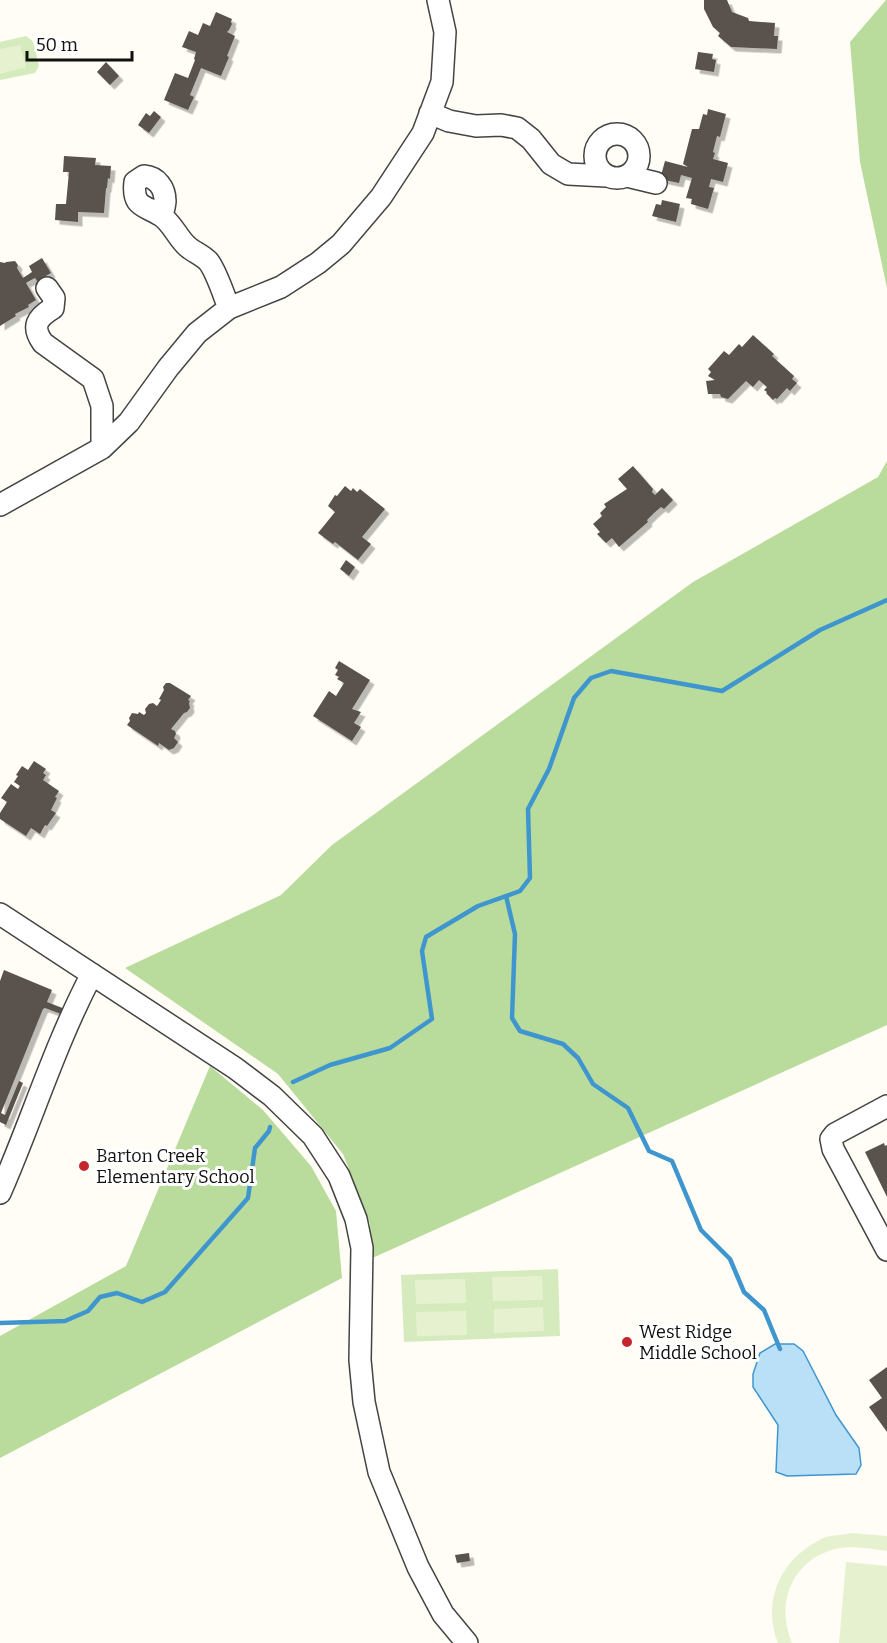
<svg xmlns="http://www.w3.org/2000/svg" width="887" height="1643" font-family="Bitter,serif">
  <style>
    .green { fill: #d5ebbd }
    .forest { fill: #b9dc9c }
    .pitch { fill: #e6f2cf }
    .water { fill: #b9e0f7; stroke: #3f96cf; stroke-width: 1.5 }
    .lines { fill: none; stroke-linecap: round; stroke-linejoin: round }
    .stream { stroke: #3f96cf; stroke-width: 4.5 }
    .building { fill: #5a524d; filter: url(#shadow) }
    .minor-casing { stroke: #444; stroke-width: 24 }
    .minor { stroke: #fff; stroke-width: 21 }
    .poi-dot { fill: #c4262e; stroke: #fff; stroke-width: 2 }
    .labels { text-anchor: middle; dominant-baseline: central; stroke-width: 6; stroke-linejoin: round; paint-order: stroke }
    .poi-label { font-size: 18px; fill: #111; stroke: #fff; text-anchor: start }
  </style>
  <defs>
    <filter id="shadow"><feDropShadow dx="4.5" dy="4.5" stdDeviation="0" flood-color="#0004"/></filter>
  </defs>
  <rect width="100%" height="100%" fill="#fffdf5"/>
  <path class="green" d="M26 36 33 41 39 66 35 73 0 80V42Z
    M558 1269 560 1336 404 1342 401 1275Z"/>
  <path class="forest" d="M886 0H887V288L860 162 850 42Z
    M887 461V1025L368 1260 370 1224 343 1154 278 1074 125 968 281 895 332 845 693 582 878 477Z
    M210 1066 263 1110 311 1166 336 1211 342 1278 0 1458V1336L126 1266Z"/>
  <path class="pitch" d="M20 45 26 67 0 74V49Z
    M542 1276 543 1300 493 1301 492 1277Z
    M465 1279 466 1303 416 1304 415 1280Z
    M543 1307 544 1331 494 1333V1309Z
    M466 1311 467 1335 417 1336 416 1312Z
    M851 1533 887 1536V1551C870 1549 852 1545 835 1549 792 1560 775 1604 792 1643H778C763 1606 777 1566 811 1545 815 1543 819 1540 823 1538 831 1535 842 1535 851 1533Z
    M846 1562 887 1566V1643H839Z"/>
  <path class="water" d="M775 1344H794L803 1351 836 1415 859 1448 861 1465 856 1474 787 1476 776 1472 778 1425 753 1387V1374L760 1353Z"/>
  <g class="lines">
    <path class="stream" d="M506 896 515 934 512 1018 520 1031 563 1044 578 1058 593 1084 628 1108 649 1151 672 1161 701 1230 730 1259 744 1292 764 1310 780 1349
      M293 1082 330 1065 390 1048 432 1019 422 951 426 937 478 906 520 891 530 878 528 809 549 769 574 698 591 678 611 671 722 691 820 630 887 600
      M0 1323 65 1321 88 1311 100 1297 117 1293 142 1302 165 1292 248 1198 255 1148 269 1131 270 1127"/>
  </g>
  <path class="building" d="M704 0H727L732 12 748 18 749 21 775 23 774 36H778L777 49 731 47 718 36 720 33 713 27 704 9Z
    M216 12 232 19 231 22 232 24 229 30 227 32 235 36 227 56 229 57 221 76 201 68 190 95 194 97 188 110 164 100 175 73 188 78 195 60 194 59 196 52 182 47 189 31 198 35 203 23 210 26Z
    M698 52 713 54 712 59 716 60 714 72 695 69Z
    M106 62 119 76 110 85 97 72Z
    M708 109 726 114 720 137 717 136 713 152 715 153 713 159 728 163 723 182 711 179 709 187 714 188 708 209 691 204 692 199 686 198 692 178 681 175 679 183 660 179 665 161 688 167 683 164 692 129H699L703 114 707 115Z
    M154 111 161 117 149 133 138 125 146 113 150 116Z
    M64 156 96 158 95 165 111 166 110 179 108 178 107 188H106L104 213 78 212V222L55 220 56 204H66L69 172H63Z
    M662 200 680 204 676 222 652 216 656 204 661 205Z
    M42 258 51 273 37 281 35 278 26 283 36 300 28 305 29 307 15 314 16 316 0 326V262L5 263 6 262 15 261 18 265 17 268 23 278 32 272 29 266Z
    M753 335 774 354 772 356 794 376 792 379 797 383 790 391 787 388 777 399 775 398 773 400 766 393 767 392 764 390 767 387 759 380 753 387 746 381 728 399 721 397 720 394H708L706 381 715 380 708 376 711 372 708 369 724 351 729 355 739 344 742 347Z
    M633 466 653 489 652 492 655 495 662 488 673 500 664 509 661 507 654 513 647 520 648 522 619 547 612 538 606 543 597 534 600 532 593 524 602 516 600 513 606 507 604 504 627 489 618 479Z
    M345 486 351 491 353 488 357 492 360 489 385 509 362 537 371 544 358 560 335 542 333 544 318 533 335 512 328 506 335 495 337 496Z
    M346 560 355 567 349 576 340 569Z
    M339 661 370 680 352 709 361 712 354 723 361 727 352 741 313 716 329 691 336 696 344 683 337 679 339 677 335 675 338 670 335 668Z
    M166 683H170L191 696 188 700 190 701 189 703 190 708 187 712 184 713 171 729 175 731 176 734 174 738 178 742 174 748 169 750 159 743 158 746 127 725 130 721 129 718 132 713 138 714 139 712 144 715 146 713 145 709 149 704 153 703 157 706 161 700 159 699 164 690 163 687Z
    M34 761 46 769 43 773 46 775 43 780 59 791 55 797 57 798 51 810 56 813 47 826 45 825 40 834 31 828 26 836 0 819V813L7 802 1 798 11 784 18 789 20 786 14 782 18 776 16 775 22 766 28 770Z
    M4 970 52 990 47 1002 65 1009 61 1014 45 1008 43 1009 1 1113 5 1115 19 1081 23 1083 6 1125 0 1122V981Z
    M884 1143 885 1146 887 1145V1197L865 1152Z
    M887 1367V1432L869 1407 882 1398 869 1380Z
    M469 1553 470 1561 457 1563 455 1555Z"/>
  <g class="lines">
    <defs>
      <path id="minor" d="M430 113 449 121 476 126 501 125 517 128 531 139 551 164 568 174 606 176
        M595 156a22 22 0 1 1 44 0a22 22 0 1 1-44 0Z
        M627 176 656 183
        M162 216C163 211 165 205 165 201 165 188 157 177 144 176L135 182C132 207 144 205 160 215 172 222 178 239 188 247 194 252 202 255 208 261 216 270 224 296 229 308
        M47 288 54 298 53 308C37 318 31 326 43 343L93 379 102 406V448
        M0 505 102 448 129 422 168 368 197 333 229 308 281 287 318 263 341 244 381 197 423 133 442 82 445 32 438 0
        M0 914 235 1068 272 1096 313 1136 339 1176 356 1219 362 1248 360 1360 364 1402 379 1472 418 1567 443 1614 467 1643
        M887 1106 835 1134 831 1139 833 1149 887 1250
        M0 1193C32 1120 55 1044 92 974"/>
    </defs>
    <use href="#minor" class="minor-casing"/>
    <use href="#minor" class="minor"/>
  </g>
  <g class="poi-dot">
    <circle cx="84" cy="1166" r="6"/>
    <circle cx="627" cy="1342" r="6"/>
  </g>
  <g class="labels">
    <g class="poi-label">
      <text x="96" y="1156">Barton Creek<tspan x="96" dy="21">Elementary School</tspan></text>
      <text x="639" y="1332">West Ridge<tspan x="639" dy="21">Middle School</tspan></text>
    </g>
  </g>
  <path d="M27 51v9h105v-9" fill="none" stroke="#111111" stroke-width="3"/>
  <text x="36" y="51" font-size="18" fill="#111111" stroke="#ffffff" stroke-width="4.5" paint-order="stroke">50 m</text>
</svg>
